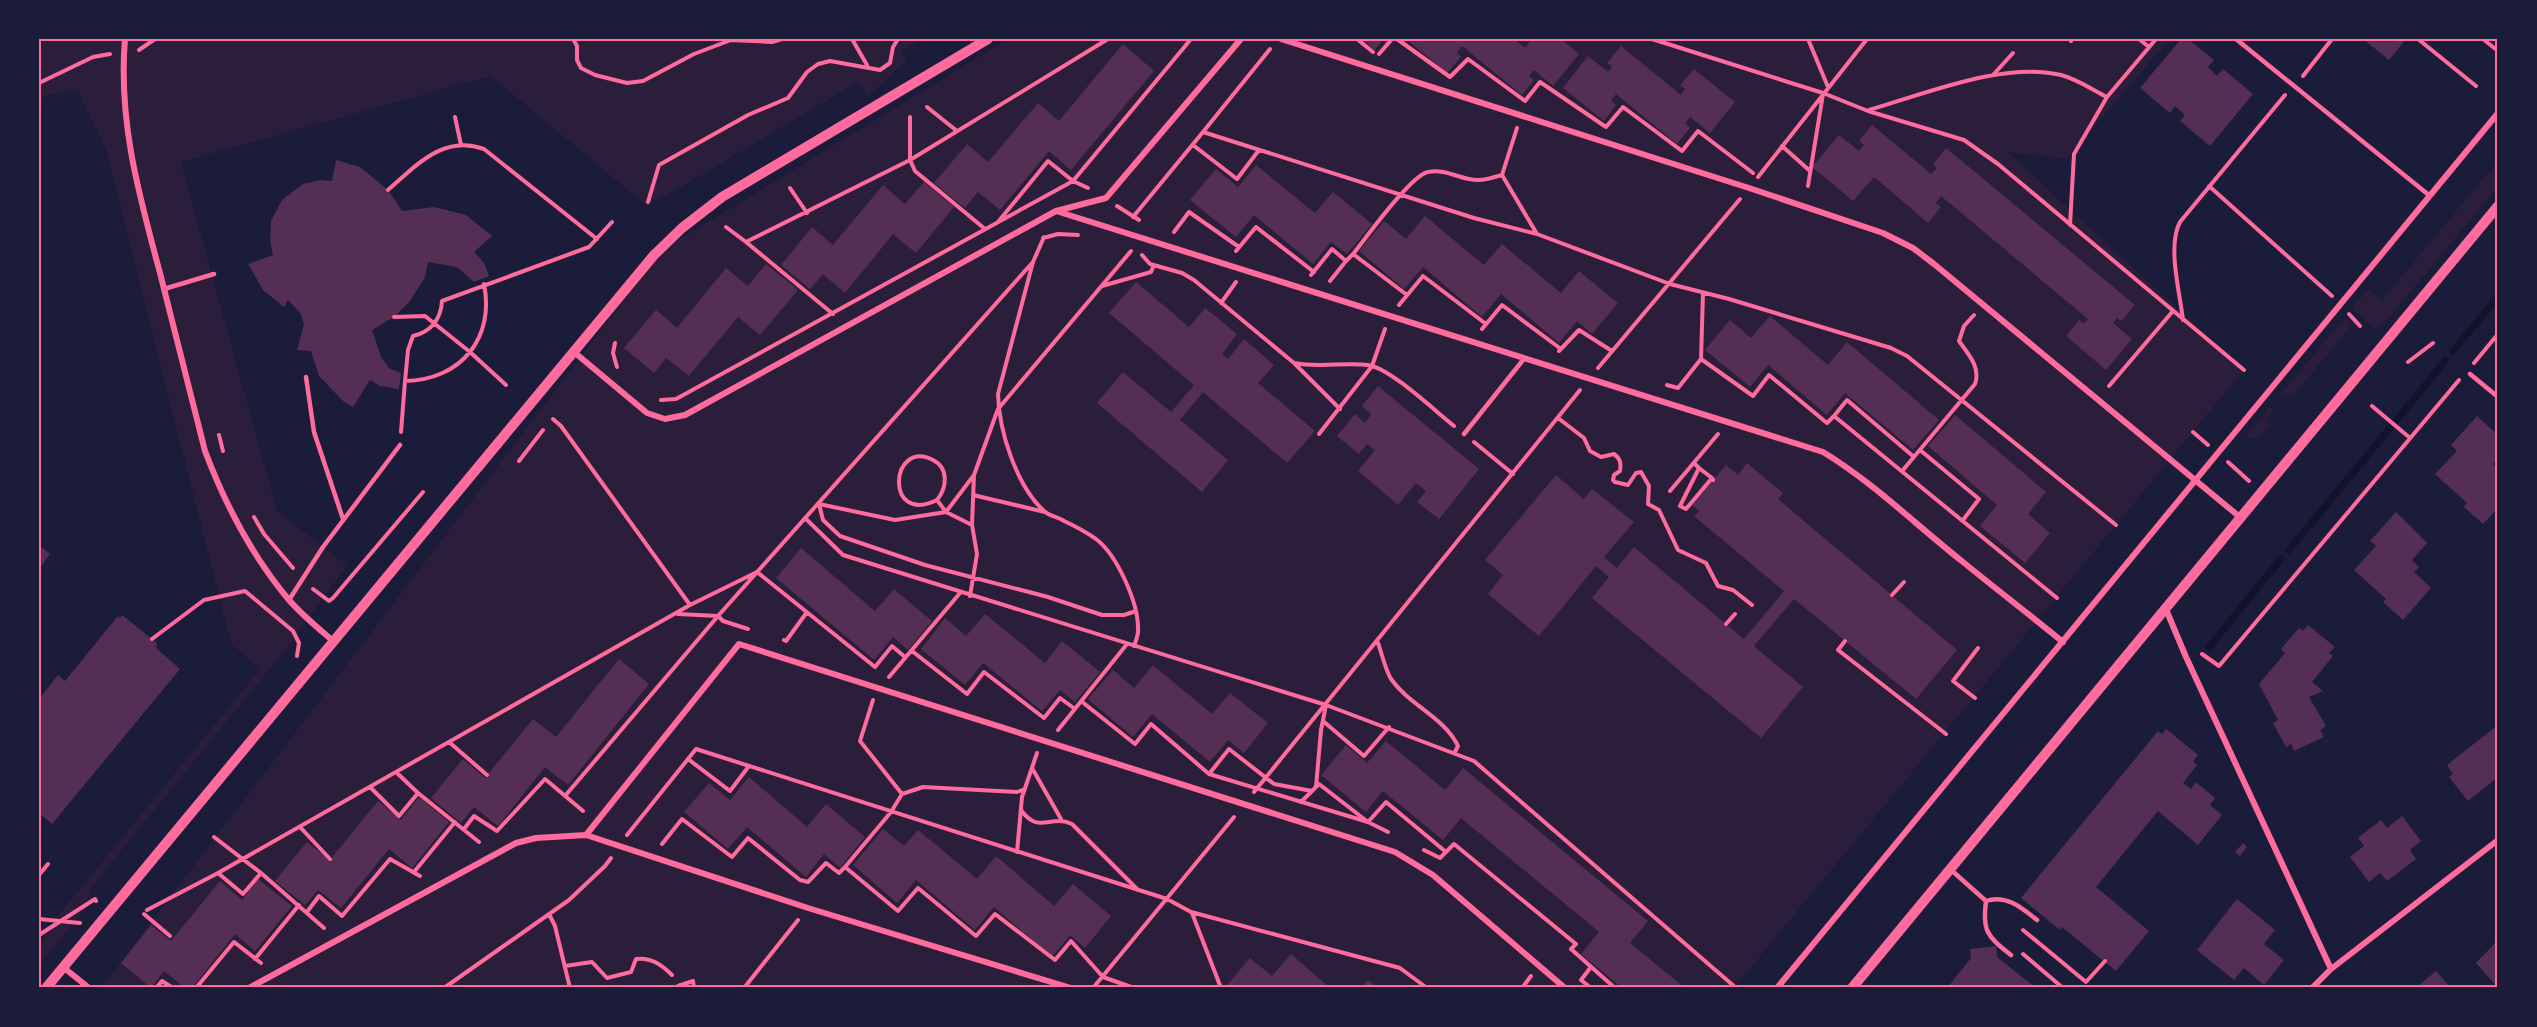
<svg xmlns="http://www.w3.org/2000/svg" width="2537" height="1027" font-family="Rubik,sans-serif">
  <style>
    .green { fill: #2a1e3b }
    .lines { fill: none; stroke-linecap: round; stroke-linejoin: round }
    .stream { stroke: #12122b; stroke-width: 7 }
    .building { fill: #542f53 }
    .path { stroke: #ff6b9d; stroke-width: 4 }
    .service { stroke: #ff6b9d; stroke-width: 4.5 }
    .minor { stroke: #ff6b9d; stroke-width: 6 }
    .tertiary { stroke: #ff6b9d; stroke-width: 10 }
    .neatline { fill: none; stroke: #ff6b9d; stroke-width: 2 }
  </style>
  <rect width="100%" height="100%" fill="#1b1b3a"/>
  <path class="green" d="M39 39H922L901 51 907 60 868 96 858 82 681 187 646 205 491 76 181 162 277 511 347 565 291 643 91 888 88 906 40 964 39 946 57 924 53 922 260 669 231 644 107 152 77 89 39 98Z
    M1008 39H2170L2066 159 2008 152 2244 370 1734 988H101L662 250Z
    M2498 161V187L2392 314 2375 330 2352 308 2368 289 2382 300Z
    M2345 317 2351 326 2293 396 2281 394Z
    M2270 407 2275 409 2266 420 2271 424 2259 437 2245 438Z"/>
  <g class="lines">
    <path class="stream" d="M2453 351 2498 297
      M2395 422 2445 361
      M2289 550 2391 427
      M2209 647 2281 559"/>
  </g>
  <path class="building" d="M1362 39H1383L1375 50Z
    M1406 39H1514L1525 48 1530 41 1527 39H1561L1579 54 1553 86 1534 70 1529 76 1534 80 1522 95 1462 46 1457 53 1461 57 1447 73Z
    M2181 39H2188L2214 60 2208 67 2217 76 2223 69 2253 94 2210 146 2180 121 2185 115 2175 106 2170 113 2140 88Z
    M2363 39H2406L2389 60Z
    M1123 44 1154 71 1071 170 1049 151 1000 210 978 192 965 208 934 183 967 144 988 162 1038 103 1059 121Z
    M1621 46 1681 95 1685 89 1680 85 1694 69 1735 102 1710 133 1690 117 1685 123 1690 128 1677 144 1616 94 1611 101 1616 105 1604 121 1563 88 1588 56 1608 72 1612 67 1607 63Z
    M1872 125 1931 174 1937 168 1933 164 1946 148 2135 305 2121 321 2117 318 2113 323 2132 339 2106 370 2066 336 2079 320 2083 324 2088 319 1941 196 1936 203 1941 207 1928 223 1874 177 1853 201 1812 167 1839 135 1859 151 1864 145 1859 141Z
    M336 160 360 167 388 190 402 211 434 207 466 215 492 236 474 252 484 263 489 276 474 282 457 267 428 262 425 277 410 301 394 317 372 330 381 357 389 368 401 373 399 389 380 386 370 380 353 407 343 401 319 376 311 351 297 350 304 325 301 314 288 300 284 307 263 290 248 264 273 255 270 240 271 221 282 200 303 184 320 180 332 181Z
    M1256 165 1315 213 1333 192 1372 224 1347 254 1331 242 1313 264 1254 215 1236 237 1190 200 1216 169 1238 187Z
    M924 182 954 207 916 253 893 234 845 293 823 274 810 289 781 265 812 227 833 245 883 185 905 204Z
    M1425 216 1484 265 1502 244 1561 293 1579 271 1618 303 1592 334 1577 321 1559 343 1501 294 1482 317 1423 267 1404 289 1359 251 1384 221 1406 239Z
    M766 264 798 290 760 335 738 317 689 376 666 358 654 373 624 348 656 310 677 328 726 268 748 286Z
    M1136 282 1189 327 1205 308 1237 334 1222 354 1228 359 1244 339 1274 365 1258 383 1315 431 1287 463 1203 392 1180 420 1228 460 1202 492 1097 403 1123 372 1171 412 1194 385 1109 313Z
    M1770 316 1828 365 1847 342 1939 420 1913 450 1845 393 1827 415 1768 365 1750 387 1705 350 1730 320 1751 338Z
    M1378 386 1479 469 1439 519 1417 502 1426 491 1416 483 1398 505 1358 471 1375 450 1367 444 1359 454 1337 436 1355 414 1365 423 1371 414 1362 406Z
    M1955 415 2046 492 2028 514 2050 533 2025 563 1980 526 1997 505 1928 446Z
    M2477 416 2498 435V458L2493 464 2498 469 2495 477 2498 479V508L2483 524 2464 507 2467 503 2435 474 2457 451 2451 445Z
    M1747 463 1783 493 1778 499 1957 650 1916 699 1794 599 1754 646 1803 687 1761 738 1592 598 1609 577 1596 566 1539 636 1488 594 1503 575 1485 560 1556 475 1584 499 1592 489 1634 522 1604 557 1617 568 1634 547 1744 639 1784 591 1694 516 1699 511 1692 505 1726 465 1738 475Z
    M2396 512 2427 543 2412 560 2419 567 2414 572 2431 588 2403 620 2383 602 2386 599 2354 570 2376 546 2370 541Z
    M39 545 50 554 39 569Z
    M801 548 875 611 894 589 932 621 908 650 893 637 874 660 776 578Z
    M985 614 1045 663 1062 641 1100 672 1075 702 1060 690 1042 711 983 663 965 685 921 649 945 618 966 636Z
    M122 615 157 643 156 648 180 669 52 824 39 813V699L58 675 65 681 118 616 120 618Z
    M2308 625 2335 647 2329 653 2333 656 2312 682 2323 691 2309 697 2326 726 2320 730 2324 737 2294 751 2291 744 2286 747 2273 723 2278 720 2259 684 2285 653 2281 649 2299 628 2303 631Z
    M619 659 649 684 568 785 545 767 498 826 474 807 461 823 431 798 463 759 485 778 533 719 556 737Z
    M1153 665 1212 714 1230 693 1268 723 1244 753 1228 740 1210 762 1152 714 1133 737 1088 699 1113 670 1134 688Z
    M2494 728 2498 733V777L2468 801 2449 777 2453 774 2447 765Z
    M2166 729 2198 755 2193 761 2197 765 2183 783 2191 789 2196 782 2215 798 2210 805 2222 815 2198 845 2158 811 2096 887 2149 931 2116 971 2062 927 2060 930 2021 898 2158 731 2162 734Z
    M1386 741 1445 790 1463 768 1648 921 1630 943 1685 988H1622L1581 954 1599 932 1461 818 1443 840 1383 791 1366 812 1321 775 1346 745 1367 763Z
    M749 777 807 827 826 804 865 837 840 868 824 854 806 877 747 827 728 849 684 812 709 783 730 800Z
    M419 797 449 822 412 868 389 849 341 908 318 890 305 905 275 881 307 842 330 860 378 801 401 820Z
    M2402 816 2421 841 2410 850 2416 859 2387 881 2380 873 2369 882 2350 857 2364 846 2358 838 2381 820 2387 828Z
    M883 829 904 846 918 830 977 879 996 856 1054 906 1073 884 1111 916 1085 948 1070 935 1052 957 994 907 975 930 916 880 897 903 853 865Z
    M2243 843 2247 847 2240 856 2235 852Z
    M258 879 292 906 255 951 235 934 192 988H185L164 971 151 988 121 963 151 925 171 941 220 881 242 900Z
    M2237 899 2275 930 2264 944 2284 960 2264 985 2244 968 2234 980 2197 950Z
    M2498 940V988L2476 963Z
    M1996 946 1997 957 2036 988H1947L1971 958 1970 949Z
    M1291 954 1330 988H1230L1227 985 1250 958 1272 976Z
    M2436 971 2451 988H2416Z
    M1368 980 1378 988H1362Z"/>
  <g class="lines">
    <path class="path" d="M226 39H258
      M573 39 577 46V60L581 68 595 75 627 83 643 81 694 54 731 40 772 42 782 39
      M852 39 867 65
      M1357 39 1373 52
      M1397 39 1450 77 1468 59 1525 101 1540 82 1606 127 1623 107 1682 151 1698 131 1753 173
      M1652 39 1823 93 1868 111 1964 140 1998 164 2244 370
      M1808 39 1828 87
      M2139 39 2149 47
      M2418 39 2476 86
      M2483 39 2498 51
      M2071 41 2072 39
      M139 50 155 39
      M1379 54 1392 39
      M1993 75 2013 53
      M2303 76 2332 39
      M39 83 93 57 110 54
      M927 107 957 131
      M1869 110C1925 94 2004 61 2061 75 2077 79 2093 90 2107 97L2156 39
      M455 117 461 145
      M910 117V160L915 171 985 229
      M1517 128 1502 175 1537 234
      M1203 132 1270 49
      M1193 145 1237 179 1259 150
      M1782 146 1810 171
      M1758 177 1867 39
      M1808 186 1823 94
      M2209 186 2332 296
      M790 188 807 213
      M388 190C416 166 443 134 484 149L597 239
      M648 202 659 165 748 115 788 98 807 72 818 64 830 61 880 70 890 63 893 47 898 39
      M1117 206 1139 220
      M1133 217 1203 132 1474 218 1537 234 1670 284 1729 299 1891 348 1907 356 2116 525
      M998 222 1048 161 1073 181 1088 188
      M2070 225 2074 154 2107 97
      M726 227 746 242 910 160 1108 39
      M1174 232 1189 212 1239 247
      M1044 237 1033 262 998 394C999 431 1016 485 1044 511 1049 516 1058 517 1064 521 1075 526 1086 532 1096 539 1117 555 1138 602 1138 628 1139 634 1136 640 1134 646
      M1043 238 1058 234 1078 235
      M746 242 833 314
      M1236 251 1256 227 1314 272
      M1353 254C1366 238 1411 175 1428 172 1447 168 1462 181 1479 180 1486 180 1494 177 1502 175
      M1142 255 1150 264 1182 273 1194 280 1294 363C1319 368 1344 362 1368 365 1390 368 1435 411 1454 426
      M1311 275 1332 249 1346 261 1353 254 1407 295
      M1330 281 1346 261
      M1102 286 1151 272 1154 265
      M1221 303 1236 282
      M1399 305 1423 276 1486 324
      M2349 314 2360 326
      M394 317 425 316 470 352 506 385
      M2183 320C2180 293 2167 246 2180 222L2285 95
      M1482 329 1502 305 1561 349
      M615 343 613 353 617 367
      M1559 351 1579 330 1612 351
      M1701 359 1703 293
      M2408 362 2433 343
      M2474 363 2498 334
      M1295 364 1340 409
      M1598 368 1740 199
      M405 381 408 350 413 336C431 332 441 319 442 301L589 247 612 222
      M1667 385 1678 388 1701 359 1753 396 1769 375 1827 423 1834 416 2057 598
      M2109 386 2173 311
      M661 400 676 399 1073 181 1191 39
      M2372 406 2410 438
      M1834 416 1847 400 1914 457
      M1558 418 1584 438 1590 451 1601 457 1614 454C1621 459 1621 464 1620 471L1614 475 1613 480 1615 482 1628 485 1636 473 1641 472 1649 486 1648 504 1659 510 1678 550 1706 563 1718 586 1733 590 1752 605
      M553 419 561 426 690 605
      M401 432 405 381C461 380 495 338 484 284
      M2193 432 2208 445
      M1319 434 1372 366 1385 329
      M219 435 223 451
      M1474 442 1513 474
      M1920 450 1979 499 1963 520
      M519 461 543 430
      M2228 462 2249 481
      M1694 463 1699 468 1680 506 1686 509 1712 478 1713 480
      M1699 468 1712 478
      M1903 470 1975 384C1981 367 1968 354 1959 341L1964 326 1974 315
      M974 475 946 512 895 520 819 504 823 520 840 536 925 565 1048 597 1102 615H1124L1136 611
      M1670 491 1718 434
      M973 495 1045 512
      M937 500C947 488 949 468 933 460 890 438 884 526 937 500L946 512 972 525
      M254 517 264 534 293 568
      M805 518 843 555 1326 705 1474 761 1735 987
      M313 589 329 601 333 598 423 492
      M1892 595 1904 582
      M970 596 977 554 972 525 974 475 998 409 1131 251
      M678 614 718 616 723 621 748 629
      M1726 624 1735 614
      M152 639 204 600 245 591 293 631 299 643 297 656
      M784 640 786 641 807 612
      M1845 641 1838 650 1946 734
      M1378 643C1382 654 1385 669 1391 679 1409 705 1444 717 1458 746L1455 752
      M912 651 967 694 984 672 1044 718 1060 698 1075 709
      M2202 654 2219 666 2459 380
      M889 677 960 593
      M1975 698 1953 681 1978 648
      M1081 701 1135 744 1151 724 1209 774 1229 749 1274 784 1312 791
      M1323 721 1364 756 1389 727
      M1058 730 1127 644
      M449 742 487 775
      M688 759 730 791 749 766
      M1032 768 1061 819
      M396 772 418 793 479 842
      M1209 774 1368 822 1388 832
      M370 787 399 816 418 793
      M1316 787 1321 730 1326 705
      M1254 792 1580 390
      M902 794 923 787 1017 792 1025 789
      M565 796 718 616 1033 262
      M1301 802 1319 784 1368 822 1386 802 1446 852 1454 844 1576 944 1571 949 1615 988
      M1021 810C1039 835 1050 814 1072 824L1138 890
      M300 827 330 859
      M464 829 474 816 497 831
      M497 831 545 779 583 811
      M627 835 696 749 1167 899 1191 912 1400 968 1427 988
      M214 837 261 873 324 928
      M662 844 682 819 732 857 748 838 800 880 808 882 826 863 839 873 845 867 898 911 918 888 976 936 995 914 1055 960 1071 941 1103 977 1134 988
      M1424 850 1440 858 1446 852
      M1017 852 1022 797 1037 753
      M845 867 891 812 902 794 860 741 873 700
      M414 872 455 822
      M218 873 243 894 261 873
      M39 875 48 864
      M147 910 218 873 690 605 757 572 875 667 892 646 905 657
      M307 912 319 896 342 916 390 859 420 876
      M1192 913 1221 988
      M144 914 170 936
      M549 914 555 926 570 988
      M39 919 80 923
      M2023 930 2086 982 2105 961
      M39 935 95 899 96 901
      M2023 954 2063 988
      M255 959 299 905
      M565 966 592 962 607 978 631 972 636 959C651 957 662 965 672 975
      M678 986 693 981 694 988
      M156 988 162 981 173 988
      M196 988 234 942 261 963
      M444 988 569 900 605 866 611 858
      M744 988 798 920
      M1093 988 1234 817
      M1522 988 1531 976
      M1591 988 1581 980 1591 967"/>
    <path class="service" d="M2236 39 2430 196
      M164 289 214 274
      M2470 374 2498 397
      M306 377 314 432 343 519
      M1464 434 1523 360
      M289 600 323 547 400 445
      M1950 869 1986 901C2006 894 2022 908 2037 920
      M1986 901C1982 931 1987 936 2011 955"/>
    <path class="minor" d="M125 39C118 121 139 195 160 273 175 332 190 391 205 451 225 504 252 556 289 600 302 615 318 628 333 641
      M1281 39 1749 188 1883 233 1913 248 1934 264 2241 518
      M1056 211 1823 452C1874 483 1916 525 1963 562 1996 589 2030 615 2063 642
      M574 352 647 413 665 419 685 415 1056 211 1106 198 1241 39
      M2165 607 2186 657 2331 969
      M586 835 739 644 1395 852 1433 875 1565 988
      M63 967 89 988
      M249 988 516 843 536 838 586 835 808 908 1071 988
      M1777 988 2498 113
      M2312 988 2331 969 2498 840"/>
    <path class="tertiary" d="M46 988 654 255 682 228 722 197 988 39
      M1852 988 2498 206"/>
  </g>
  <rect width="2537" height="1027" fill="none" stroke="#1b1b3a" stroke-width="81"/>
  <rect x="40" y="40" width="2456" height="946" class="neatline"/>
</svg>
